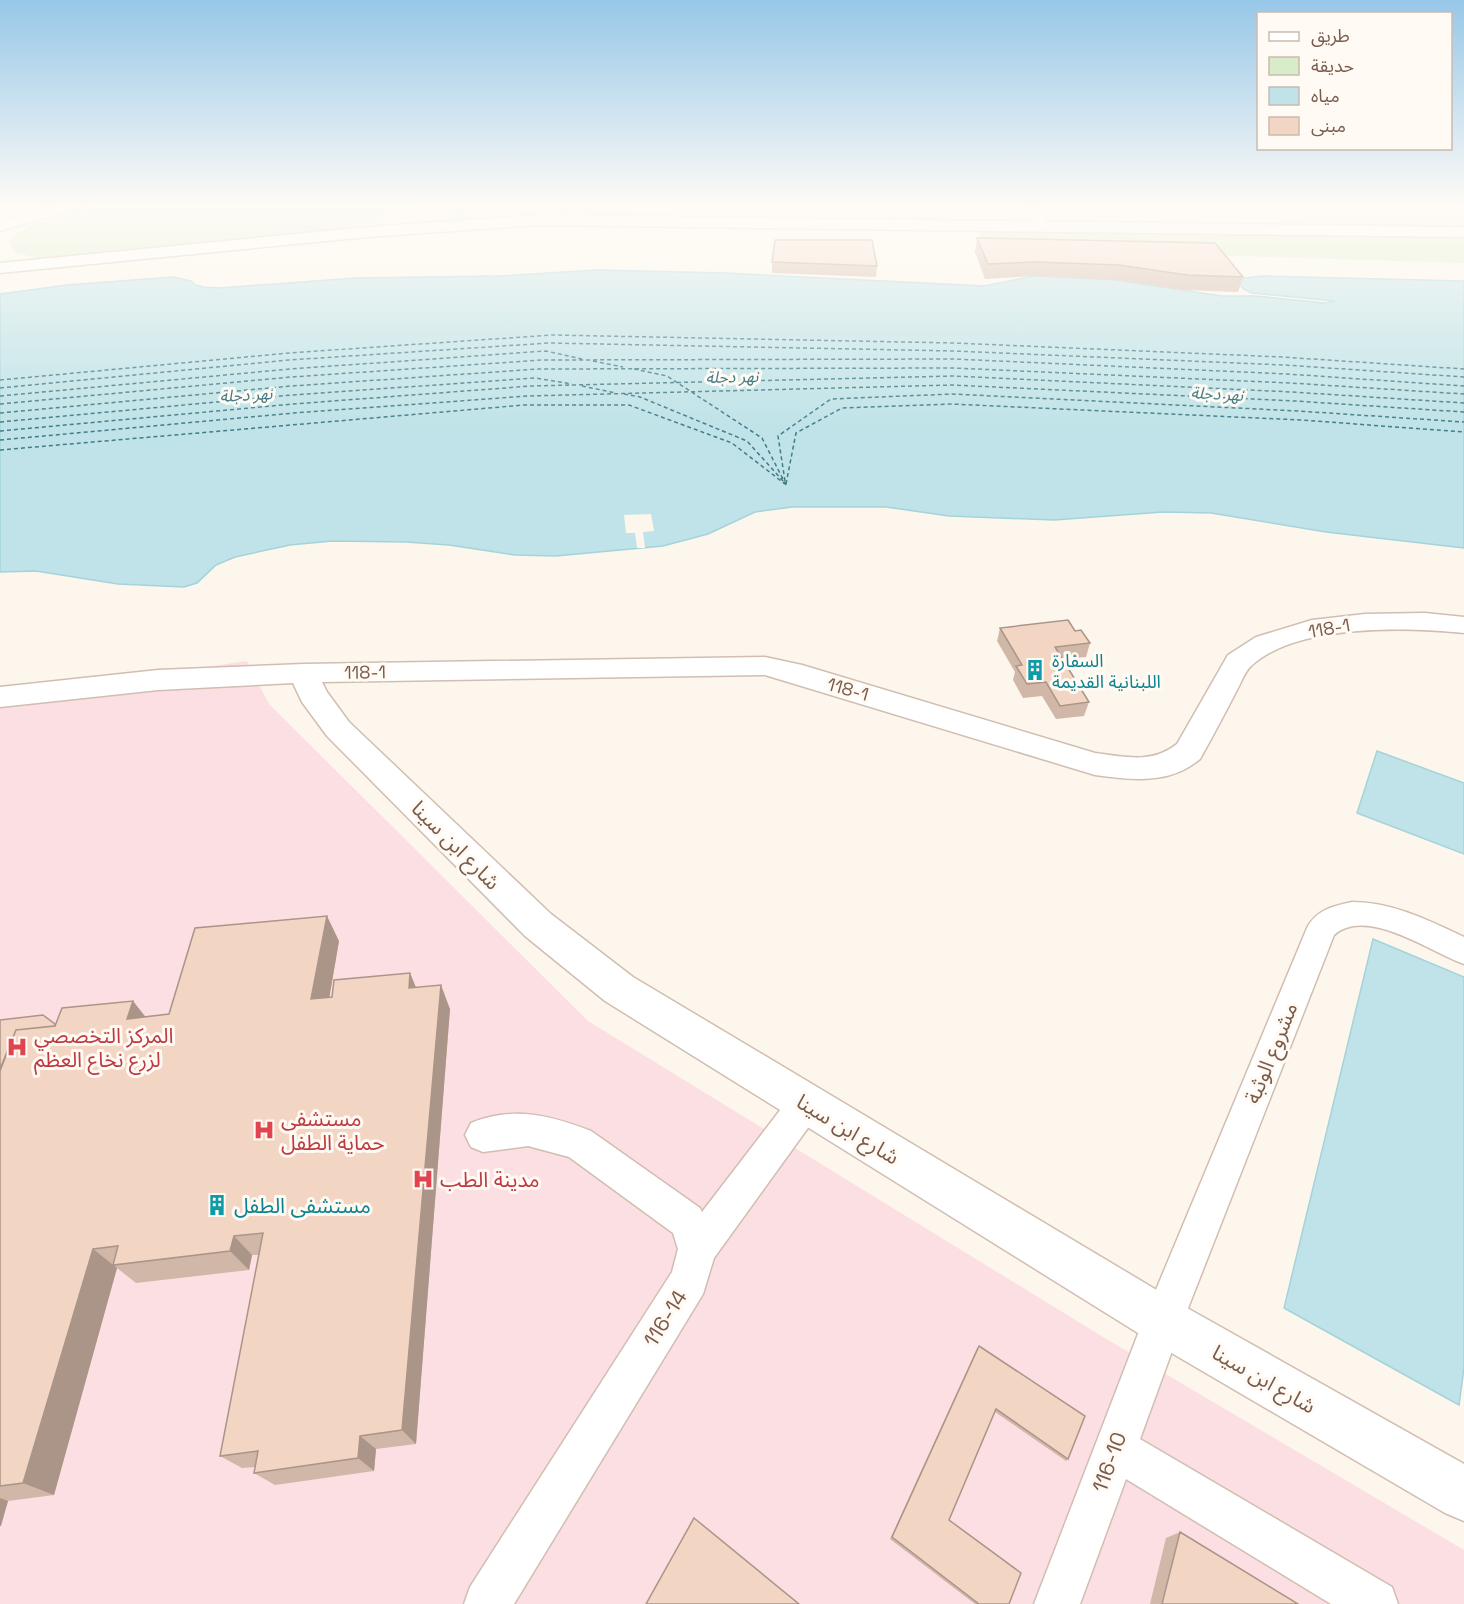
<svg xmlns="http://www.w3.org/2000/svg" width="1464" height="1604" font-family="'Space Grotesk','Noto Sans Arabic',sans-serif">
  <style>
    .residential { fill: #f5e8da }
    .commercial { fill: #fde8e0 }
    .medical { fill: #fbdfe3 }
    .green { fill: #d8ecc9 }
    .water { fill: #bfe3e8; stroke: #a5d3da; stroke-width: 1.5 }
    .pier { fill: #fdf6ec }
    .lines { fill: none; stroke-linecap: round; stroke-linejoin: round }
    .ferry { stroke: #437c86; stroke-width: 1.5; stroke-dasharray: 4 3; stroke-linecap: butt }
    .minor-casing { stroke: #d1beb0; stroke-width: 3 }
    .tertiary-casing { stroke: #d1beb0; stroke-width: 3 }
    .secondary-casing { stroke: #d6c0b0; stroke-width: 3 }
    .minor { fill: #fff; fill-rule: evenodd }
    .tertiary { fill: #fff; fill-rule: evenodd }
    .secondary { fill: #fff; fill-rule: evenodd }
    .wall { fill: #d1b7a8 }
    .shaded-wall { fill: #aa9588 }
    .building { fill: #f3d5c3; stroke: #aa9588; stroke-width: 1.5 }
    .labels { text-anchor: middle; dominant-baseline: central; stroke-width: 6; stroke-linejoin: round; paint-order: stroke }
    .far-water-label { font-size: 16px; font-style: italic; fill: #437c86; stroke: #fffaf3 }
    .street-label { font-size: 18px; fill: #7a5c4d; stroke: #fffaf3 }
    .culture-label { font-size: 18px; fill: #0d838f; stroke: #fffaf3; text-anchor: start }
    .near-street-label { font-size: 21px; fill: #7a5c4d; stroke: #fffaf3 }
    .near-health-label { font-size: 21px; fill: #be3a42; stroke: #fffaf3; text-anchor: start }
    .near-culture-label { font-size: 21px; fill: #0d838f; stroke: #fffaf3; text-anchor: start }
  </style>
  <rect width="100%" height="100%" fill="#fdf6ec"/>
  <path class="residential" d="M491 204H1464V226L539 220 489 205Z"/>
  <path class="commercial" d="M0 204H64L0 223Z"/>
  <path class="medical" d="M247 661 269 704 588 1021 1103 1337 1464 1550V1604H0V697Z"/>
  <path class="green" d="M96 204H426L345 229 41 259 14 252 9 239 29 226Z
    M462 206 466 212 478 218 404 225Z
    M978 229 1464 235V263L984 248Z"/>
  <path class="water" d="M597 270 724 273 984 286 1034 276 1115 280 1222 296H1256L1325 303 1335 301 1252 293 1243 289 1239 282 1245 278 1262 276 1464 281V548L1326 532 1211 513 1163 512 1054 520 949 516 886 507H792L755 512 708 534 663 546 556 556 515 555 449 545 406 542 332 541 290 545 235 557 216 565 197 583 184 587 118 584 36 571 0 572V294L67 285 173 277 191 281 195 285 203 287 219 288 356 278 500 276Z
    M1377 751 1464 783V854L1357 813Z
    M1373 939 1464 977V1368L1459 1405 1284 1308Z"/>
  <path class="pier" d="M651 514 654 531 643 532 645 548H637L635 533H626L624 515Z"/>
  <g class="lines">
    <path class="ferry" d="M593 361 623 367
      M634 369 667 376 762 438 786 485
      M0 380 289 353 552 335 954 343 1282 357 1464 369
      M582 386 616 393
      M0 388 289 360 549 343 954 351 1284 365 1464 377
      M624 394 640 397 747 441 784 482
      M0 396 290 369 546 351 582 359
      M0 404 291 377 542 360 954 359 1287 374 1464 386
      M0 413 291 386 539 369 953 368 1290 383 1464 394
      M0 422 292 395 535 378 572 384
      M0 431 293 404 531 386 953 376 1292 392 1464 403
      M0 440 294 413 528 396 952 385 1295 401 1464 412
      M0 450 524 405H629L732 443 785 484
      M785 481 778 436 831 399 952 394 1298 411 1464 422
      M786 484 796 433 842 408 951 404 1301 420 1464 432"/>
    <defs>
      <path id="minor" d="M1024 204H1036L1047 226 1046 229H1036Z
        M1352 902C1392 902 1428 920 1464 937V964C1430 952 1367 906 1334 935L1183 1321 1140 1439 1392 1587 1398 1604H1331L1126 1479 1080 1604H1034L1143 1321 1307 928C1316 910 1333 906 1352 902Z
        M806 1087 818 1092 823 1103 818 1114 714 1258 703 1294 514 1604H464L470 1587 672 1272 678 1249 673 1233 569 1157 528 1146 483 1152 471 1147 465 1135 471 1123C513 1106 549 1115 591 1131L700 1208 702 1212 794 1092Z"/>
      <path id="tertiary" d="M539 215 1464 227V237L539 225 367 237 0 273V263L367 227Z
        M1425 613 1464 617V633C1406 627 1296 624 1251 666 1245 671 1241 683 1237 690 1225 713 1213 736 1200 759 1169 785 1132 780 1095 775L765 675 322 682 327 692 349 722 551 914 633 977 1180 1304 1464 1464V1521L1445 1513 1146 1338 605 1001 525 936 327 736 302 702 293 683 158 690 0 707V687L158 670 304 664 765 657 802 665 1095 753C1126 757 1152 764 1177 744L1228 655 1256 637 1312 620 1365 614Z"/>
      <path id="secondary" d="M61 204H83L81 207 0 231V221Z"/>
    </defs>
    <use href="#minor" class="minor-casing"/>
    <use href="#tertiary" class="tertiary-casing"/>
    <use href="#secondary" class="secondary-casing"/>
    <use href="#minor" class="minor"/>
    <use href="#tertiary" class="tertiary"/>
    <use href="#secondary" class="secondary"/>
  </g>
  <path class="wall" d="M977 238 1243 277 1238 292 1183 290 1115 280 1034 276 985 279 975 252Z
    M772 262 877 266 876 277 772 273Z
    M1000 628 1075 631 1090 643 1086 657 1062 659 1089 702 1084 716 1056 719 1042 696 1023 698 1013 680 1015 672 997 641Z
    M339 941 329 997 416 988 450 1009 416 1444 376 1449 374 1471 275 1485 254 1473 255 1467 242 1468 220 1456 259 1255H252L249 1270 136 1283 117 1268 54 1495 8 1501 0 1526V1020L56 1025 169 1014Z
    M977 1348 1068 1459 1066 1461 995 1412 949 1520 1009 1604H975L890 1539Z
    M1180 1532 1298 1604H1150L1166 1538Z"/>
  <path class="shaded-wall" d="M327 916 339 941 325 1023 311 999Z
    M410 973 420 997 409 988Z
    M441 985 450 1009 416 1444 402 1430Z
    M133 1001 152 1025 127 1019Z
    M234 1236 252 1255 249 1270 230 1251Z
    M93 1249 117 1268 54 1495 23 1483Z
    M360 1436 376 1449 374 1471 358 1458Z
    M0 1498 8 1501 1 1526H0Z"/>
  <path class="building" d="M977 238 1215 243 1243 277 1187 275 1119 265 1037 262 988 264Z
    M775 240H872L877 266 772 262Z
    M1068 620 1075 631 1081 630 1090 643 1055 647 1089 702 1060 706 1046 682 1027 684 1016 666 1022 665 1000 628Z
    M327 916 311 999 332 997 334 980 410 973 409 988 441 985 402 1430 360 1436 358 1458 254 1473 258 1451 220 1456 263 1233 234 1236 230 1251 113 1265 118 1246 93 1249 23 1483 0 1486V1071L16 1030 55 1026 62 1008 133 1001 127 1019 169 1014 195 928Z
    M43 1015 55 1024 54 1026 16 1030 0 1069V1020Z
    M979 1346 1085 1416 1068 1459 996 1409 949 1520 1021 1573 1009 1604H979L892 1537Z
    M694 1518 799 1604H646Z
    M1180 1532 1298 1604H1162Z"/>
  <linearGradient id="sky" x2="0" y2="1"><stop stop-color="#97c7e8"/><stop offset="0.48" stop-color="#fefbf6"/><stop offset="1" stop-color="#fefbf6" stop-opacity="0"/></linearGradient>
  <rect width="1464" height="428" fill="url(#sky)"/>
  <defs>
    <symbol id="building-bare" viewBox="-9 -9 18 18"><path d="M-4-6H4V6H1V3H-1V6H-4ZM-2.5-4.3h1.7v1.8h-1.7ZM.8-4.3h1.7v1.8H.8ZM-2.5-1h1.7V.8h-1.7ZM.8-1h1.7V.8H.8Z" fill="#0f9aa8" stroke="#fffaf3" stroke-width="2.5" paint-order="stroke"/></symbol>
    <symbol id="hospital-bare" viewBox="-9 -9 18 18"><path d="M-5-5h3v3.5h4V-5h3V5h-3V1.5h-4V5h-3Z" fill="#e0444e" stroke="#fffaf3" stroke-width="2.5" paint-order="stroke"/></symbol>
  </defs>
  <g fill-rule="evenodd">
    <use href="#building-bare" x="1020" y="655" width="30" height="30"/>
    <use href="#hospital-bare" x="2" y="1032" width="30" height="30"/>
    <use href="#hospital-bare" x="249" y="1115" width="30" height="30"/>
    <use href="#hospital-bare" x="408" y="1164" width="30" height="30"/>
    <use href="#building-bare" x="202" y="1190" width="30" height="30"/>
  </g>
  <g class="labels">
    <g class="far-water-label">
      <text transform="translate(732 377) rotate(-1)">نهر دجلة</text>
      <text transform="translate(1217 394) rotate(3)">نهر دجلة</text>
      <text transform="translate(246 395) rotate(-3)">نهر دجلة</text>
    </g>
    <g class="street-label">
      <text transform="translate(1329 628) rotate(-10)">118-1</text>
      <text transform="translate(365 672) rotate(-1)">118-1</text>
      <text transform="translate(848 689) rotate(16)">118-1</text>
    </g>
    <g class="culture-label">
      <text x="1052" y="660">السفارة<tspan x="1052" dy="21">اللبنانية القديمة</tspan></text>
    </g>
    <g class="near-street-label">
      <text transform="translate(456 845) rotate(45)">شارع ابن سينا</text>
      <text transform="translate(1271 1053) rotate(-68)">مشروع الوثبة</text>
      <text transform="translate(848 1129) rotate(31)">شارع ابن سينا</text>
      <text transform="translate(665 1318) rotate(-58)">116-14</text>
      <text transform="translate(1264 1379) rotate(30)">شارع ابن سينا</text>
      <text transform="translate(1109 1462) rotate(-70)">116-10</text>
    </g>
    <g class="near-health-label">
      <text x="34" y="1035">المركز التخصصي<tspan x="34" dy="24">لزرع نخاع العظم</tspan></text>
      <text x="281" y="1118">مستشفى<tspan x="281" dy="24">حماية الطفل</tspan></text>
      <text x="440" y="1179">مدينة الطب</text>
    </g>
    <g class="near-culture-label">
      <text x="234" y="1205">مستشفى الطفل</text>
    </g>
  </g>
  <rect x="1257" y="12" width="195" height="138" fill="#fffaf3" stroke="#cabbb1" stroke-width="1.5"/>
  <rect x="1269" y="32" width="30" height="9" fill="#ffffff" stroke="#cabbb1" stroke-width="1.5"/>
  <text x="1311" y="42" font-size="18" fill="#7a5c4d">طريق</text>
  <rect x="1269" y="57" width="30" height="18" fill="#d8ecc9" stroke="#cabbb1" stroke-width="1.5"/>
  <text x="1311" y="72" font-size="18" fill="#7a5c4d">حديقة</text>
  <rect x="1269" y="87" width="30" height="18" fill="#bfe3e8" stroke="#cabbb1" stroke-width="1.5"/>
  <text x="1311" y="102" font-size="18" fill="#7a5c4d">مياه</text>
  <rect x="1269" y="117" width="30" height="18" fill="#f3d5c3" stroke="#cabbb1" stroke-width="1.5"/>
  <text x="1311" y="132" font-size="18" fill="#7a5c4d">مبنى</text>
</svg>
